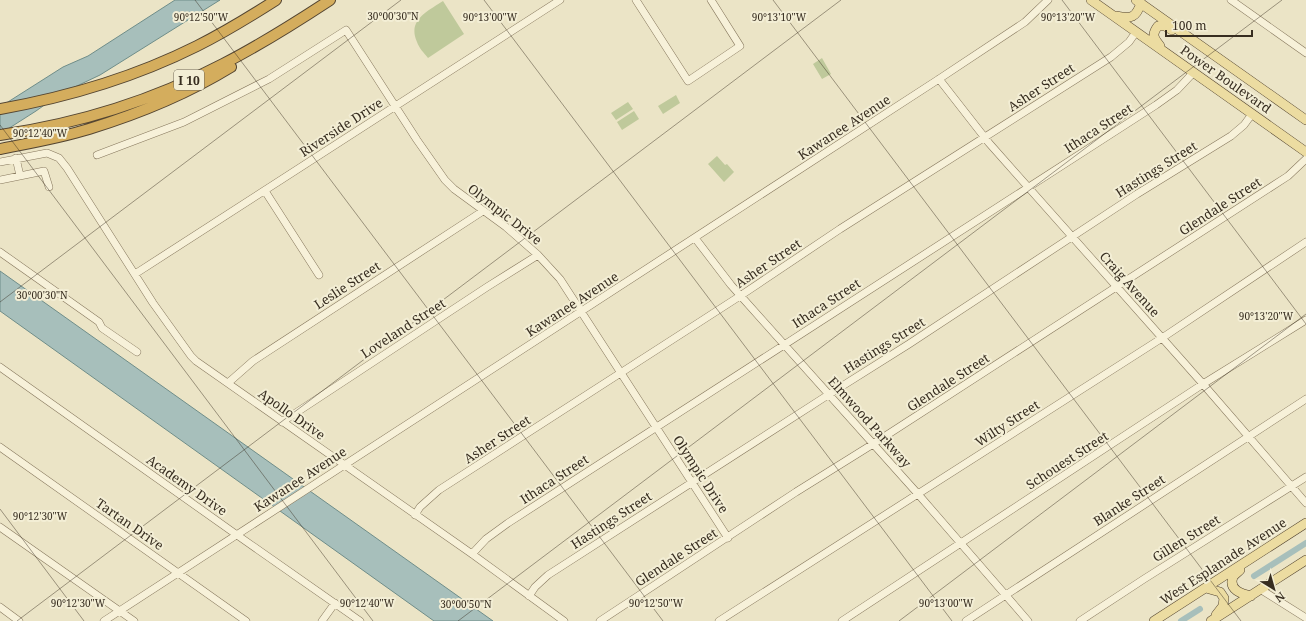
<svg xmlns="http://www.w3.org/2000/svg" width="1306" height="621" font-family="'Noto Serif',serif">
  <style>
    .green { fill: #bfc99b }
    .water { fill: #a7bfbb; stroke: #6f8d89 }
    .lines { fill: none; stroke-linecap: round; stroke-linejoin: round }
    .canal { stroke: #a7bfbb; stroke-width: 6 }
    .minor-casing { stroke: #86775d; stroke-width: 8 }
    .major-casing { stroke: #544531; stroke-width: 10 }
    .highway-casing { stroke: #544531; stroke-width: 12 }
    .minor { stroke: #f7f1d9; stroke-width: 7 }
    .major { stroke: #ecdca1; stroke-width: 9 }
    .highway { stroke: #d4ad5d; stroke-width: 10 }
    .ticks { fill: none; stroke: #372d20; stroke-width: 1; stroke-opacity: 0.45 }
    .labels { text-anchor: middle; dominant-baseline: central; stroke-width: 4; stroke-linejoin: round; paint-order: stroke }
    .shield { fill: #f3eed5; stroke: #6f6756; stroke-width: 1 }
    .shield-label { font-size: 12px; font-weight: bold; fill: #372d20 }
    .street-label { font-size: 13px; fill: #372d20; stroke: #f3eed5 }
    .ticks-label { font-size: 10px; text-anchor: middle; fill: #372d20; stroke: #f3eed5; stroke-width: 4; stroke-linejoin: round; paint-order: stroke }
  </style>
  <rect width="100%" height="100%" fill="#ebe4c6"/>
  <path class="green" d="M443 1 464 34 428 58C424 53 419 48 417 42 407 20 428 11 443 1Z
    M822 58 831 74 822 79 813 64Z
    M676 95 680 103 663 114 658 106Z
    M628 102 633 109 616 120 611 113Z
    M634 111 639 119 622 130 617 122Z
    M717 156 725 165 727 164 734 172 724 182 708 164Z"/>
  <path class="water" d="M175 0H220L100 75 60 94 36 111 0 134V107L63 67 88 56Z
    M0 271 493 621H434L0 311Z"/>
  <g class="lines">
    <path class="canal" d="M1254 576 1306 543
      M1181 621 1200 609"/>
    <defs>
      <path id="minor" d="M636 0 688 81 740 46 711 0
        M1231 0 1306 53
        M939 79 989 143 1203 384 1306 503
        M97 155 184 122 269 79 346 30 417 140 445 180 454 189 506 227 538 255 560 279 728 538
        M16 158 20 176
        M0 162 47 153 59 158 67 168 153 303 191 356 196 361 472 554 564 621
        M0 180 44 171 49 187
        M265 191 319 275
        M695 238 731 285 918 494 1028 621
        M0 252 99 322 102 328 137 352
        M135 274 560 0
        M0 367 237 535 360 621
        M228 383 253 361 483 211
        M282 422 487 287 538 255
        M0 447 246 621
        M415 515 420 507 439 490 740 296 840 229 1111 57 1129 42 1136 32
        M0 527 134 621
        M472 554 486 539 508 523 1156 105 1177 90 1193 73
        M1260 589 1306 618
        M529 596 535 587 548 575 828 395 909 344 1137 194 1231 136 1244 125 1252 114
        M0 607 19 621
        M104 621 939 79 1025 22 1048 0
        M322 621 335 603
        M600 621 796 492 873 444 1288 176 1306 159
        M719 621 1162 338 1306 242
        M842 621 1203 384 1306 320
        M966 621 1306 399
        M1080 621 1144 579 1306 477"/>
      <path id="major" d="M1091 0 1306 152
        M1136 0 1306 120
        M1116 16C1131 19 1136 18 1141 3
        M1160 46C1154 38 1151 35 1158 26H1165L1172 30
        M1240 570C1238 572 1234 575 1233 577 1228 590 1242 594 1251 596
        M1206 588 1220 592 1224 598 1223 606 1216 615
        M1154 621 1306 523
        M1211 621 1306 560"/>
      <path id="highway" d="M0 109C68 97 135 77 197 46 225 32 251 16 276 0
        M0 135C77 124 154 100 223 64 260 45 295 23 330 0
        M0 149C30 143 60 138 89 129 138 114 187 94 231 67"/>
    </defs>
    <use href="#minor" class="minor-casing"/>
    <use href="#major" class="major-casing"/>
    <use href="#highway" class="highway-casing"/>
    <use href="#minor" class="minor"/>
    <use href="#major" class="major"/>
    <use href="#highway" class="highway"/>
  </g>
  <path class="ticks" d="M195 0 663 621M484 0 952 621M773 0 1241 621M1062 0 1306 324M0 125 373 621M0 302 401 0M0 509 84 621M17 621 841 0M458 621 1282 0M899 621 1306 314"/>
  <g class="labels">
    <rect class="shield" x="174" y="70" width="30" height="20" rx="3"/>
    <g class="shield-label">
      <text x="189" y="80">I 10</text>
    </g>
    <g class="street-label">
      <text transform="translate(1226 79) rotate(35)">Power Boulevard</text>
      <text transform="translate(1041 87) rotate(-33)">Asher Street</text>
      <text transform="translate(341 127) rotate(-33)">Riverside Drive</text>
      <text transform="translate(844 127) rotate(-33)">Kawanee Avenue</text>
      <text transform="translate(1098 128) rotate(-33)">Ithaca Street</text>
      <text transform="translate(1156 169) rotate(-32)">Hastings Street</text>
      <text transform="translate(1220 206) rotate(-33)">Glendale Street</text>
      <text transform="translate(505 214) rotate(38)">Olympic Drive</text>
      <text transform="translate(768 263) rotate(-34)">Asher Street</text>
      <text transform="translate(1130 284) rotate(48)">Craig Avenue</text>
      <text transform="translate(347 285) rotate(-33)">Leslie Street</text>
      <text transform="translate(826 303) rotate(-33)">Ithaca Street</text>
      <text transform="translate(572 304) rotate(-33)">Kawanee Avenue</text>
      <text transform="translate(403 328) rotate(-33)">Loveland Street</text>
      <text transform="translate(884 345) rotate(-32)">Hastings Street</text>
      <text transform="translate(948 382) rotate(-33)">Glendale Street</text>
      <text transform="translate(292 414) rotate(35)">Apollo Drive</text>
      <text transform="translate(870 422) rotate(48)">Elmwood Parkway</text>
      <text transform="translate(1007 423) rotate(-33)">Wilty Street</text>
      <text transform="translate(497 439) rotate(-33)">Asher Street</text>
      <text transform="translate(1067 460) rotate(-33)">Schouest Street</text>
      <text transform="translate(701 474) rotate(57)">Olympic Drive</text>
      <text transform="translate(300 479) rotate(-33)">Kawanee Avenue</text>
      <text transform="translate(554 479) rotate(-33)">Ithaca Street</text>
      <text transform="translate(187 485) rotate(35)">Academy Drive</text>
      <text transform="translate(1129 500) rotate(-33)">Blanke Street</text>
      <text transform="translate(611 520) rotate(-33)">Hastings Street</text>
      <text transform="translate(130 524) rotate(35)">Tartan Drive</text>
      <text transform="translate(1186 538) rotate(-32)">Gillen Street</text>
      <text transform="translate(676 557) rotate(-33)">Glendale Street</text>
      <text transform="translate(1223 561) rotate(-33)">West Esplanade Avenue</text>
    </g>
  </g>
  <g class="ticks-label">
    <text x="393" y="20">30°00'30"N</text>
    <text x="490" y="21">90°13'00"W</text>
    <text x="779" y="21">90°13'10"W</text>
    <text x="1068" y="21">90°13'20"W</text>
    <text x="201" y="21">90°12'50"W</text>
    <text x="40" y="137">90°12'40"W</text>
    <text x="42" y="299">30°00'30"N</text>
    <text x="1266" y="320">90°13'20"W</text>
    <text x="40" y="520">90°12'30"W</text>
    <text x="78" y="607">90°12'30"W</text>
    <text x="367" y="607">90°12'40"W</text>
    <text x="656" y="607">90°12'50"W</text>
    <text x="946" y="607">90°13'00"W</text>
    <text x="466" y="608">30°00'50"N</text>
  </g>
  <g transform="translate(1274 589) rotate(143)" stroke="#f3eed5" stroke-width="3" paint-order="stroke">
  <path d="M0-3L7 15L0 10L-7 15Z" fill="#372d20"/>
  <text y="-6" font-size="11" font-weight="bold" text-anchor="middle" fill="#372d20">N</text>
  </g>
  <path d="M1166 30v6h86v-6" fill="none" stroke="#372d20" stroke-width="2"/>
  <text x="1172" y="30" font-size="12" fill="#372d20" stroke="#f3eed5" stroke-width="3" paint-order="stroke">100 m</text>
</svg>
